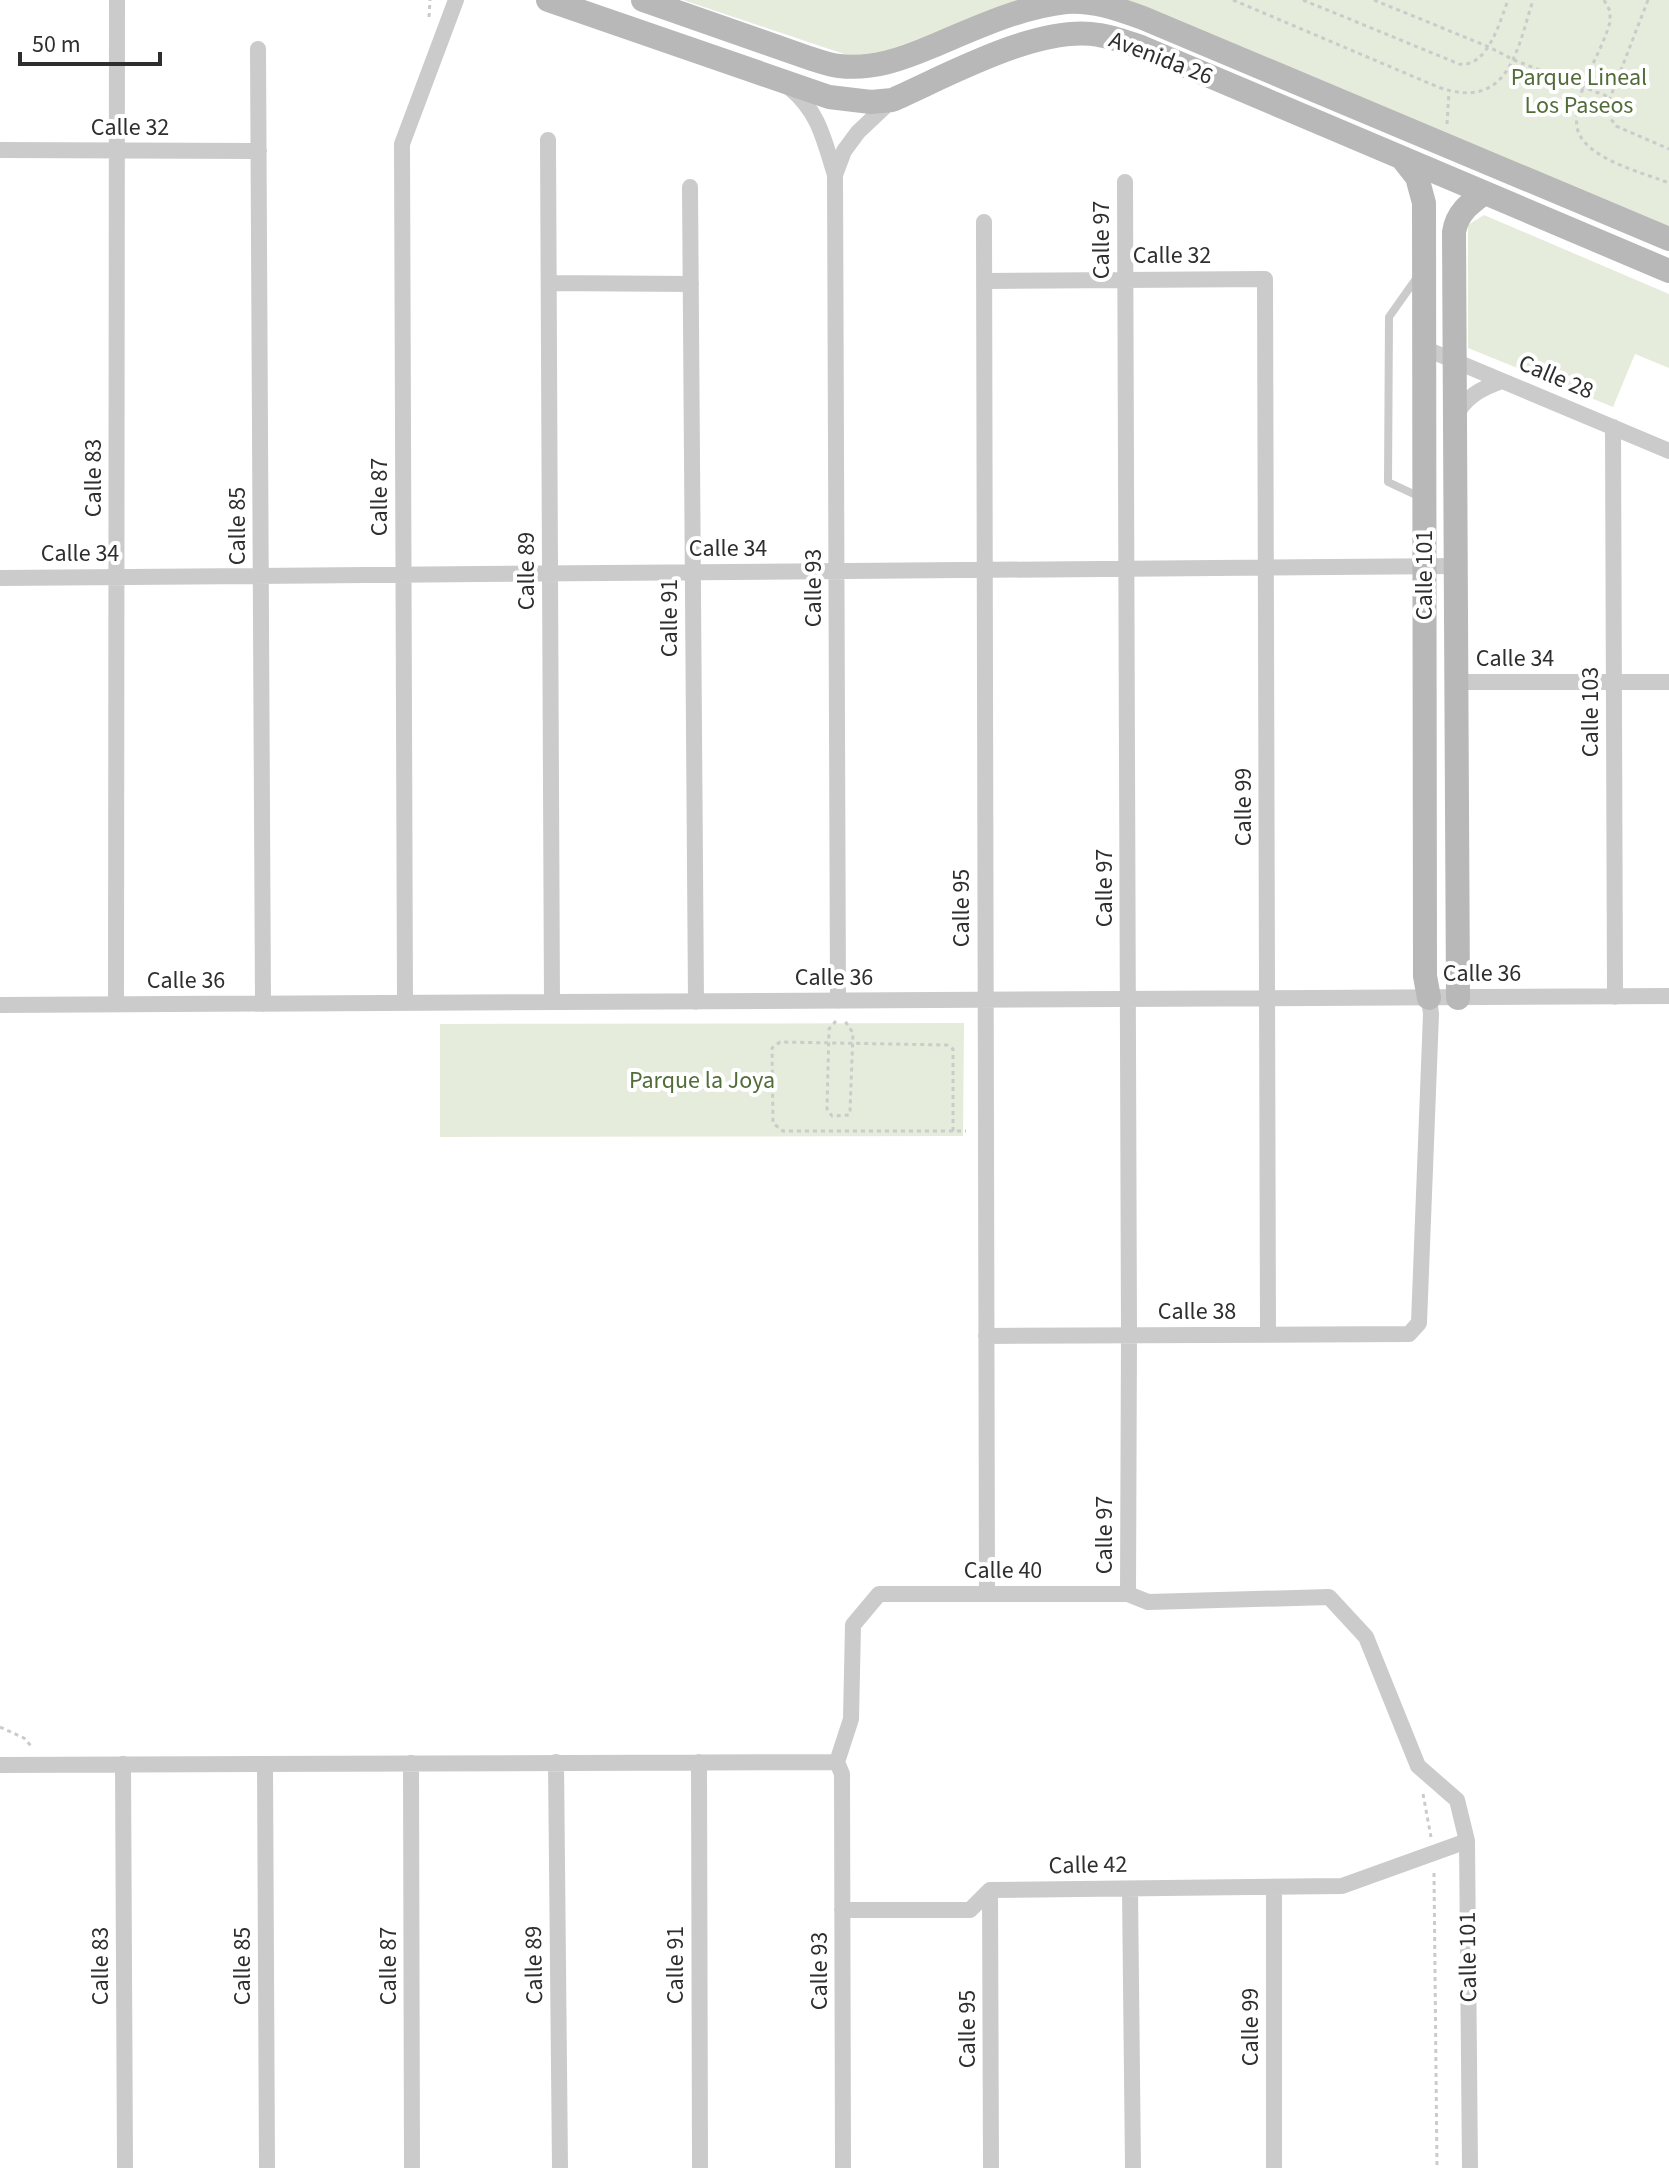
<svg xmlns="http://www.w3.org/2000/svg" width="1669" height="2168" font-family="'Source Sans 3',sans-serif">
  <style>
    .green { fill: #e5ecdb }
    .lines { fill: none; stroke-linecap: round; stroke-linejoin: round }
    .path { stroke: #cbcbcb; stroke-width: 3; stroke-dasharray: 4 4; stroke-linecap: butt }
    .lane { stroke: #cbcbcb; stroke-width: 8 }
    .street { stroke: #cbcbcb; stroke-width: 16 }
    .secondary { stroke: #b8b8b8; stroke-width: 24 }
    .labels { text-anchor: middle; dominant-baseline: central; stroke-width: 8; stroke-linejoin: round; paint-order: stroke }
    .street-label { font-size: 24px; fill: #2e2e2e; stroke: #fff }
    .park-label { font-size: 24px; fill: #526c39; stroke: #fff }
  </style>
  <rect width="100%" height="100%" fill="#fff"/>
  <path class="green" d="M683 0H1020L881 53 856 56 844 54Z
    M1126 0H1669V226Z
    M1484 215 1669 294V368L1635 354 1613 407 1468 348V225Z
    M964 1023 963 1136 440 1137V1024Z"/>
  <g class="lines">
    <path class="path" d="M1233 0 1438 87C1508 112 1517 51 1533 0
      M1303 0 1459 64C1488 68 1500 21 1508 0
      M1374 0 1489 47 1514 60 1609 97
      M1604 0 1610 11V22C1604 44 1592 63 1584 85 1580 96 1575 114 1577 127 1582 158 1644 173 1669 183
      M1648 0 1607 106 1609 116 1616 126 1669 149
      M429 17 430 0
      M1447 124 1449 92
      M836 1021 829 1029 827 1109 832 1116 849 1115 850 1111 853 1033 845 1021
      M953 1131V1049L947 1045 780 1042 772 1048 773 1123 783 1131H966
      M0 1727 24 1738 33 1748
      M1423 1794 1431 1837
      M1434 1873 1437 2168"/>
    <path class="lane" d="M1418 276 1389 317 1388 482 1420 497"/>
    <path class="street" d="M258 49 263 1004
      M790 88C819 112 824 140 835 175L838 1001
      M548 140 552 1002
      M0 150 259 151
      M835 175 844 151 858 132 892 100
      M1125 182 1129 1335 1128 1594
      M690 187 696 1002
      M984 222 987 1594
      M984 281 1265 279 1268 1334
      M549 283 691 284
      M1424 348 1669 451
      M1455 418C1464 397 1482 388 1502 381
      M1613 427 1615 997
      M0 578 1456 566
      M1456 682H1669
      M405 1003 402 144 456 0
      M116 1004 117 0
      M0 1005 1669 996
      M986 1336 1409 1334 1419 1323 1431 1014 1429 998
      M556 1762 560 2168
      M699 1762 700 2168
      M411 1763 412 2168
      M123 1764 125 2168
      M265 1764 267 2168
      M0 1765 837 1762
      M1130 1889 1133 2168
      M990 1890 991 2168
      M842 1910H970L990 1890 1342 1886 1467 1841
      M843 2168 842 1774 837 1762 851 1719 853 1625 879 1594H1128L1148 1602 1329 1597 1366 1637 1418 1766 1457 1800 1467 1841 1470 2168
      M1274 2168V1887"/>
    <path class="secondary" d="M548 0 829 97 871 102 892 100C947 76 1039 24 1099 35 1113 37 1128 43 1141 47L1669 271
      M643 0 809 58C819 61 829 65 839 66 873 70 902 59 933 46 976 28 1020 7 1066 2 1094 0 1118 9 1143 18L1669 239
      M1402 158 1417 177 1424 203 1425 976 1429 998
      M1458 998 1454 232C1457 213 1469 204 1484 193"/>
  </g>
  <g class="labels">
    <g class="street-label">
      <text transform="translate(1161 58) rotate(21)">Avenida 26</text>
      <text x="130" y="127">Calle 32</text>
      <text transform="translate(1101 240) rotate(-90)">Calle 97</text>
      <text x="1172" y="255">Calle 32</text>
      <text transform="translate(1556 377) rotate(23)">Calle 28</text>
      <text transform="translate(93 478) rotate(-90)">Calle 83</text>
      <text transform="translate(379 497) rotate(-90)">Calle 87</text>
      <text transform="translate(237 526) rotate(-90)">Calle 85</text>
      <text x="728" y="548">Calle 34</text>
      <text x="80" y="553">Calle 34</text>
      <text transform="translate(526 571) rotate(-90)">Calle 89</text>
      <text transform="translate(1424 575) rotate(-90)">Calle 101</text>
      <text transform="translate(813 588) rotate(-90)">Calle 93</text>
      <text transform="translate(669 618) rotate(-90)">Calle 91</text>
      <text x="1515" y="658">Calle 34</text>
      <text transform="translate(1590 712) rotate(-90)">Calle 103</text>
      <text transform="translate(1243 807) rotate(-90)">Calle 99</text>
      <text transform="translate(1104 888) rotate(-90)">Calle 97</text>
      <text transform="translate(961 908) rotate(-90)">Calle 95</text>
      <text x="1482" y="973">Calle 36</text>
      <text x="834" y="977">Calle 36</text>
      <text x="186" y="980">Calle 36</text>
      <text x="1197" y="1311">Calle 38</text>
      <text transform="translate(1104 1535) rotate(-90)">Calle 97</text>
      <text x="1003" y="1570">Calle 40</text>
      <text transform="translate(1088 1865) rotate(-1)">Calle 42</text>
      <text transform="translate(1468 1957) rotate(-91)">Calle 101</text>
      <text transform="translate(534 1965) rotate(-91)">Calle 89</text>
      <text transform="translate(675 1965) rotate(-90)">Calle 91</text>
      <text transform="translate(100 1966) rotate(-90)">Calle 83</text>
      <text transform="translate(242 1966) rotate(-90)">Calle 85</text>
      <text transform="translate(388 1966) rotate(-90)">Calle 87</text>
      <text transform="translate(819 1971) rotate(-90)">Calle 93</text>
      <text transform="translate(1250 2027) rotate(-90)">Calle 99</text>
      <text transform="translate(967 2029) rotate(-90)">Calle 95</text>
    </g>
    <g class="park-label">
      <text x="1579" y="77">Parque Lineal<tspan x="1579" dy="28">Los Paseos</tspan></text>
      <text x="702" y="1080">Parque la Joya</text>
    </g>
  </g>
  <path d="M20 52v12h140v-12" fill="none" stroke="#2e2e2e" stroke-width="4"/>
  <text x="32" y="52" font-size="24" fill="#2e2e2e" stroke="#ffffff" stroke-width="6" paint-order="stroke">50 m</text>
</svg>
